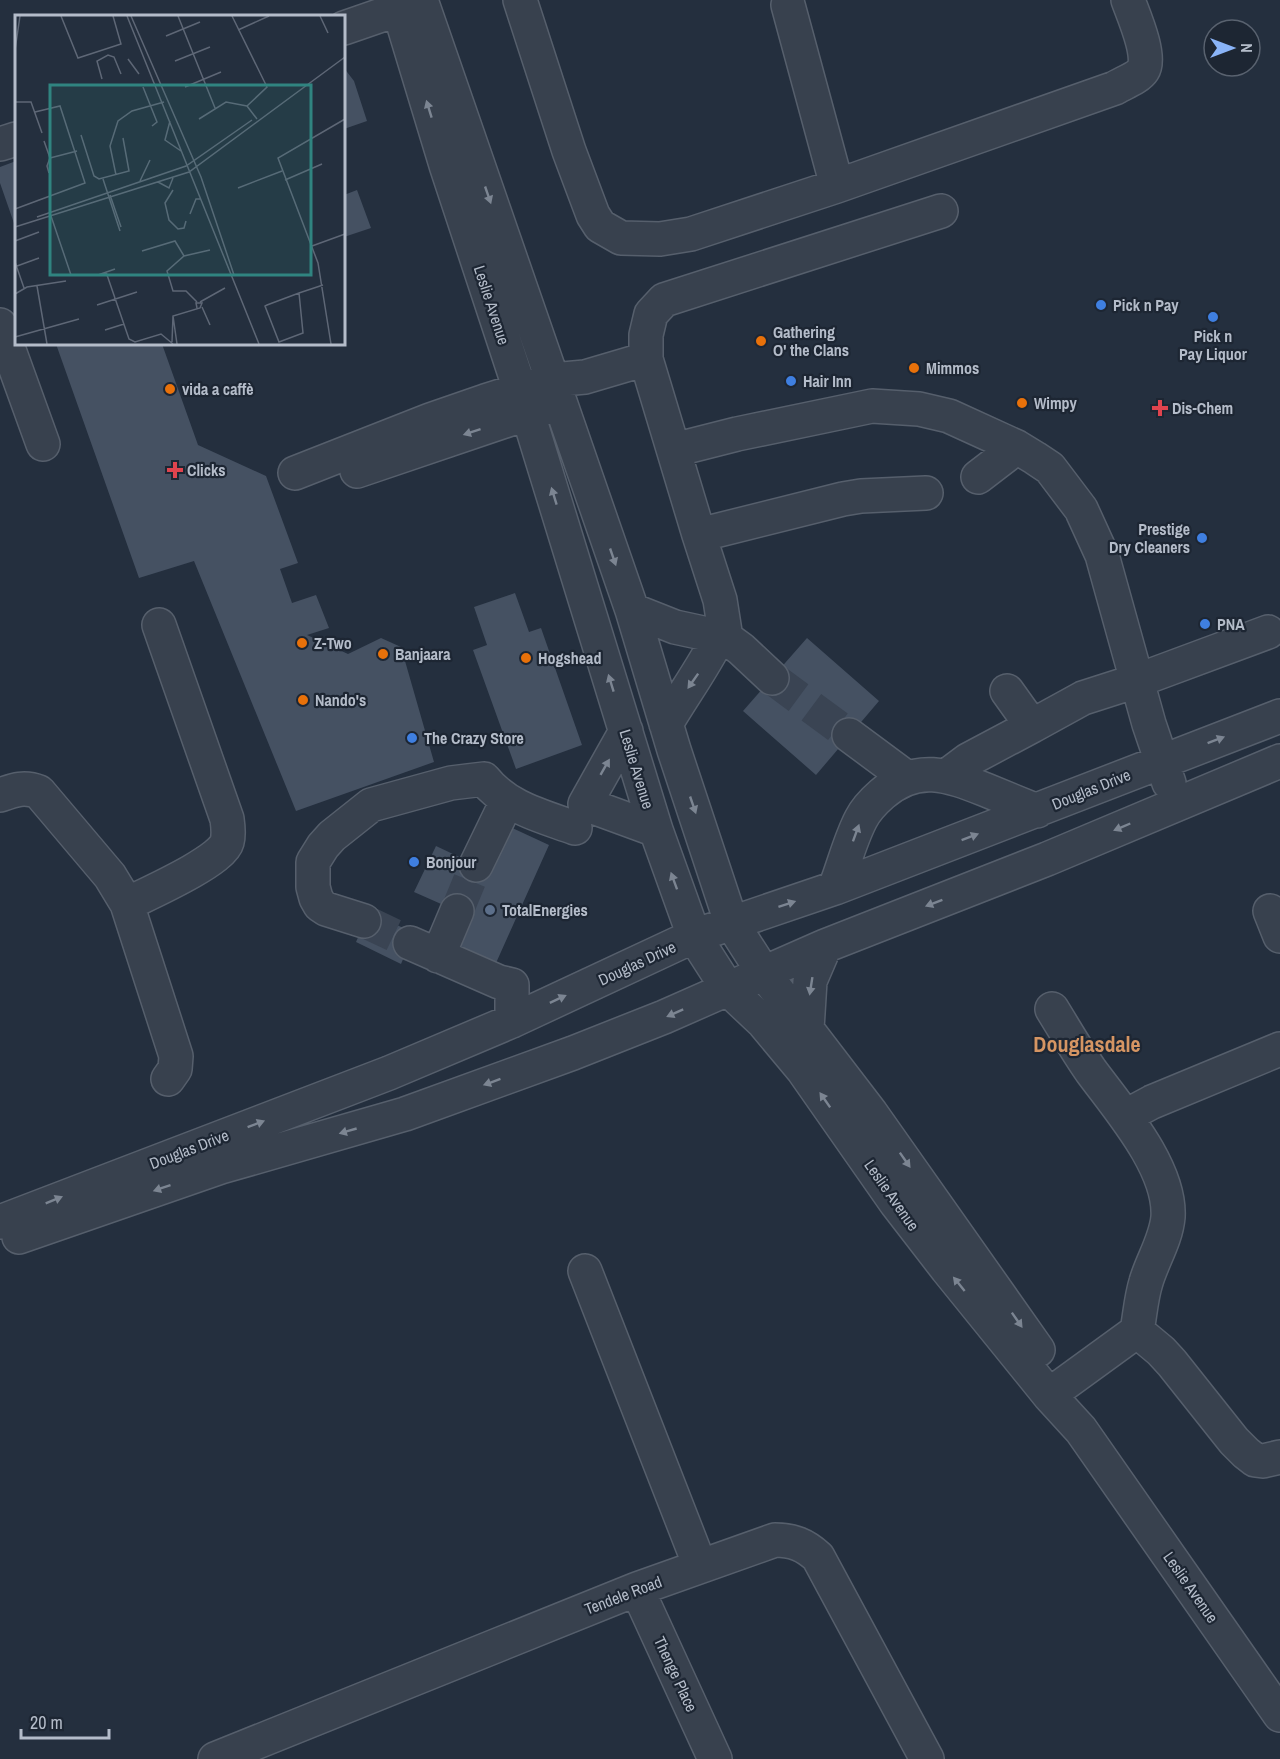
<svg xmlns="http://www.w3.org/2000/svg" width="1280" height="1759" font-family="'Archivo Narrow',sans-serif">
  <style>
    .building { fill: #455162 }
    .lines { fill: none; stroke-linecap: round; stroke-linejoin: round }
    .minor-tunnel { stroke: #3a4453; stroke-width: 33; stroke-dasharray: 33 16; stroke-linecap: butt }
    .minor-casing { stroke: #565f6c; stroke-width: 36 }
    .minor { stroke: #38414e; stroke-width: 33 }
    .oneway { fill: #7c8592 }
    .shop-dot { fill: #3f7fe0; stroke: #1d2633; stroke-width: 2 }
    .food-dot { fill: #e8710a; stroke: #1d2633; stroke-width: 2 }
    .health-dot { fill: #e0444e; stroke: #1d2633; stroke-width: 2 }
    .service-dot { fill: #5c6f8a; stroke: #1d2633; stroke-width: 2 }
    .labels { text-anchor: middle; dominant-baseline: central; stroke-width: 4.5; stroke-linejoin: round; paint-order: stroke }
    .street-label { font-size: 16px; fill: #b4bcc9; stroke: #1d2633 }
    .poi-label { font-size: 16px; font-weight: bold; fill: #b4bcc9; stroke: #1d2633; text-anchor: start }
    .district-label { font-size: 22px; font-weight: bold; fill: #d59563; stroke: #1d2633 }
    .inset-road { fill: none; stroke: #5e6776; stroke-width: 1.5 }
    .view { fill: #308480; fill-opacity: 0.15; stroke: #308480; stroke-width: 3 }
    .inset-edge { fill: none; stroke: #b4bcc9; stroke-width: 3 }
  </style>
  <rect width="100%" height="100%" fill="#242f3e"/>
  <path class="building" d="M344 68 354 81 367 121 344 129Z
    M16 161V229L0 183V167Z
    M357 190 371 228 344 237V195Z
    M56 344H162L198 445 266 476 298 563 280 569 292 603 316 595 329 628 307 635 348 654 381 638 401 647 434 762 296 811 194 561 139 578Z
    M515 593 529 632 541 628 582 745 516 769 473 650 487 645 474 607Z
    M807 638 879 701 816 775 743 711Z
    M506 825 549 845 496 963 454 945 457 911 414 892 436 846 487 870Z
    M369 912 414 933 401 964 356 942Z"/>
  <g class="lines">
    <path class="minor-tunnel" d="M772 678 849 735
      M457 911 476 865
      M364 921 410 943"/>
    <defs>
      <path id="minor" d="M396 0 446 165 528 414 656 830 694 936 728 989 763 1022 803 1070 896 1203 947 1269 1049 1395 1081 1430 1280 1715
        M421 0 632 610 674 750 731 922 763 972 871 1113 1038 1350
        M520 0 569 151 593 215 600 226 621 238 660 239 691 234 837 186 1115 88C1123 83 1138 78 1143 70 1152 57 1133 14 1128 0
        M788 5 837 186
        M344 28 399 9
        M0 144 16 139
        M0 325 43 444
        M674 450 737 434 872 406 919 409 949 416 1017 447 1035 458 1050 468 1081 509 1102 555 1149 724 1169 783
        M357 471 549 406
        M295 473 430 420 485 401 552 380 585 377 646 359
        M978 477 1017 447
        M926 493 861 496 843 499 699 535 646 359V335L651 314 664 300 941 211
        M699 535 720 600 726 638
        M632 610 675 627 726 638 741 649 772 678
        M1007 691 1032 726 1083 698 1136 681 1268 632
        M666 724C683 695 703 668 718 638
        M626 731 585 804 656 830
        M849 735 907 778
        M948 775 968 760 1032 726
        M0 795C14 790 24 786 39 792L110 876 127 904 176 1056 175 1069 168 1079
        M476 865 507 801
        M835 888C844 865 850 840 861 819 866 809 874 801 882 794 917 763 948 775 986 790 1003 797 1020 804 1037 811
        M127 904C147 894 222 861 227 842 229 835 228 826 227 819L159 625
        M1270 911 1280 936
        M364 921 326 909 320 905 316 898 313 887V862L323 846 332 836 371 805 451 783 484 779C507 808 542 816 575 828
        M410 943 499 982 512 985V1021
        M438 956 457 911
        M1052 1009C1065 1030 1077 1051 1091 1071 1119 1109 1171 1168 1168 1217 1166 1240 1152 1261 1146 1282 1141 1298 1140 1315 1137 1331
        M807 1029 810 981 825 946
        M1126 1116 1152 1102 1280 1049
        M0 1222 389 1073 512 1021 694 936 835 888 1280 716
        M19 1237 221 1167 405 1114 573 1053 664 1017 825 946 1047 859 1280 761
        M585 1271 700 1566
        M1049 1395 1137 1331 1161 1351 1172 1363 1234 1441 1246 1453 1255 1460 1263 1461 1280 1457
        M637 1589 715 1759
        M215 1759 637 1589 775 1540C793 1540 805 1545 818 1557L927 1759"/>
    </defs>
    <use href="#minor" class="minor-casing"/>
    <use href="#minor" class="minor"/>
  </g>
  <defs><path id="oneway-solid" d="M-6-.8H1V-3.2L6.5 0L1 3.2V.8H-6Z" transform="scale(1.5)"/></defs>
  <g class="oneway">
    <use href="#oneway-solid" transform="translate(429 109) rotate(-107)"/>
    <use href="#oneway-solid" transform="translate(488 195) rotate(71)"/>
    <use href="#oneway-solid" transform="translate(472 432) rotate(162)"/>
    <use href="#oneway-solid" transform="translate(554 496) rotate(-107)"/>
    <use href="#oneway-solid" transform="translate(613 557) rotate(71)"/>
    <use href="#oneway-solid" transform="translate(693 681) rotate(125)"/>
    <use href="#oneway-solid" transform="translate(611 683) rotate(-107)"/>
    <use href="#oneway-solid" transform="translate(1216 740) rotate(-21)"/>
    <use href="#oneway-solid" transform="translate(605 767) rotate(-60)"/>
    <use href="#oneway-solid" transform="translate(693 805) rotate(71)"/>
    <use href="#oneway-solid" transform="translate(1122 827) rotate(157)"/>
    <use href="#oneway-solid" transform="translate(856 833) rotate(-70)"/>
    <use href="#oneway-solid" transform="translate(970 837) rotate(-21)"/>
    <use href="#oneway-solid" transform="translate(674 881) rotate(-110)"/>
    <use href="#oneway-solid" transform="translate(934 903) rotate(159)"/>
    <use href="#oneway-solid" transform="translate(787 904) rotate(-18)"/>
    <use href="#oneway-solid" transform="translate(811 986) rotate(99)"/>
    <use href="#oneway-solid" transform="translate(558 999) rotate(-25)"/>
    <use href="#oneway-solid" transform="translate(675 1013) rotate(156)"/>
    <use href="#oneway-solid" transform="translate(492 1082) rotate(160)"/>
    <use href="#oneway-solid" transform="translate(825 1100) rotate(-125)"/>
    <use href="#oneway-solid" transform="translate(256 1124) rotate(-21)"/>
    <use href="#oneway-solid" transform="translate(348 1131) rotate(164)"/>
    <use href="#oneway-solid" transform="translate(905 1160) rotate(55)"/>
    <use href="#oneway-solid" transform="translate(162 1188) rotate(161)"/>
    <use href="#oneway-solid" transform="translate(54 1200) rotate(-22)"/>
    <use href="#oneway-solid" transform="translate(959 1284) rotate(-129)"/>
    <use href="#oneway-solid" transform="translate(1017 1320) rotate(55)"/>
  </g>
  <g class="shop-dot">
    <circle cx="1101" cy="305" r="6"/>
    <circle cx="1213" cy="317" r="6"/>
    <circle cx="791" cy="381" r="6"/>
    <circle cx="1202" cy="538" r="6"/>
    <circle cx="1205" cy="624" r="6"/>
    <circle cx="412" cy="738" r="6"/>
    <circle cx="414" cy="862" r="6"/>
  </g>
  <g class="food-dot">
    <circle cx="761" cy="341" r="6"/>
    <circle cx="914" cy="368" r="6"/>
    <circle cx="170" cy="389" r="6"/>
    <circle cx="1022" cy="403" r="6"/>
    <circle cx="302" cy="643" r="6"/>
    <circle cx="383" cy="654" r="6"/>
    <circle cx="526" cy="658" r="6"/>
    <circle cx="303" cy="700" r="6"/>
  </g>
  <g class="health-dot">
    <path d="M1157 399h6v6h6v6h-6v6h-6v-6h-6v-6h6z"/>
    <path d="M172 461h6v6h6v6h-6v6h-6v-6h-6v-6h6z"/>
  </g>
  <circle class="service-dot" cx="490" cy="910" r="6"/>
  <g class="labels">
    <g class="street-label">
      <text transform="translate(492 305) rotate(72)">Leslie Avenue</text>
      <text transform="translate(637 769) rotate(73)">Leslie Avenue</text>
      <text transform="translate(1091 789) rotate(-22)">Douglas Drive</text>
      <text transform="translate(637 963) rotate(-25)">Douglas Drive</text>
      <text transform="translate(189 1149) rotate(-21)">Douglas Drive</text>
      <text transform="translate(892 1195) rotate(55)">Leslie Avenue</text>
      <text transform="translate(1191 1587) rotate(55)">Leslie Avenue</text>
      <text transform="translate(623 1595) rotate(-21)">Tendele Road</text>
      <text transform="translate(676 1674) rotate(65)">Thenge Place</text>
    </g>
    <g class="poi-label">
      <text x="1113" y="305">Pick n Pay</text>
      <text x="773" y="332">Gathering<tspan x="773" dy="18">O' the Clans</tspan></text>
      <text x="1213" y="336" text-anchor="middle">Pick n<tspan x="1213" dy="18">Pay Liquor</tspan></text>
      <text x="926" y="368">Mimmos</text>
      <text x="803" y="381">Hair Inn</text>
      <text x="182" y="389">vida a caffè</text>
      <text x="1034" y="403">Wimpy</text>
      <text x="1172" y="408">Dis-Chem</text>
      <text x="187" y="470">Clicks</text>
      <text x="1190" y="529" text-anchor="end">Prestige<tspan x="1190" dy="18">Dry Cleaners</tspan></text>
      <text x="1217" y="624">PNA</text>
      <text x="314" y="643">Z-Two</text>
      <text x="395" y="654">Banjaara</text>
      <text x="538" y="658">Hogshead</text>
      <text x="315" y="700">Nando's</text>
      <text x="424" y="738">The Crazy Store</text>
      <text x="426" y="862">Bonjour</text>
      <text x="502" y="910">TotalEnergies</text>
    </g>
    <g class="district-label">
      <text x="1087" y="1044">Douglasdale</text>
    </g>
  </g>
  <g transform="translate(15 15)">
    <rect width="330" height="330" fill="#242f3e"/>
    <path class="inset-road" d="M46 1 63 43 106 29 98 1M112 1 244 329M116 1 186 162 219 260M163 1 200 93M217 1 252 72 232 91 242 104M305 1 313 18M223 15 254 1M151 21 185 7M0 35 5 1M113 44 124 59M160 46 195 32M87 64 82 46 93 40 99 42 106 59M128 72 142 107 137 111M170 72 206 57M0 87H16L27 118M184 104 211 87 232 91M155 106 150 125 166 136M66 120 79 161 84 164 114 156 108 123M29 126 35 143 32 151 34 158M35 143 62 136M101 160 95 131 103 106 117 96 149 87M88 164 105 216M270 165 307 149M125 166 135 145M143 167 154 173 158 163M223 173 267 156M158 175 150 188 154 205 163 214 169 213 171 206M95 180 106 212M0 194 70 168 45 91 20 97M175 199 181 184H186M36 201 56 260M22 202 171 151 237 105M0 212 174 157 330 42M0 226 24 217M297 231 330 219M127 236 160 226 169 241M0 247 9 273M2 251 24 243M91 257 114 324 120 327 146 319 158 329M83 260 100 254M22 271 32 329M284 278 288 318 264 327 250 291 252 290 284 278 308 270M0 279 12 272 51 266M182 287 171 276H158L152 256 169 241 195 235M185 287 210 273M82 290 122 277M187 292 195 310M158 301 162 329M90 315 109 309M0 322 64 304M157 327 158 301 185 293 187 288H181L182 293M316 329 303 248 263 143 330 104"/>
    <path class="view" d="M35 70H296V260H35Z"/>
    <rect width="330" height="330" class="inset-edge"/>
  </g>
  <g transform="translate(1232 48) rotate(90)"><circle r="28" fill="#1d2633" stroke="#59626f" stroke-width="1.5"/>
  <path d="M0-4.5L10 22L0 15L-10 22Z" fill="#8ab4f8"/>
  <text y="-9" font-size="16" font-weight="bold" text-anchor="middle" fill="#b4bcc9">N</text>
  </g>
  <path d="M21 1729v9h88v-9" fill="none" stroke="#b4bcc9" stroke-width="3"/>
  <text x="30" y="1729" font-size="18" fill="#b4bcc9" stroke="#1d2633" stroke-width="4.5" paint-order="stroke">20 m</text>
</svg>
